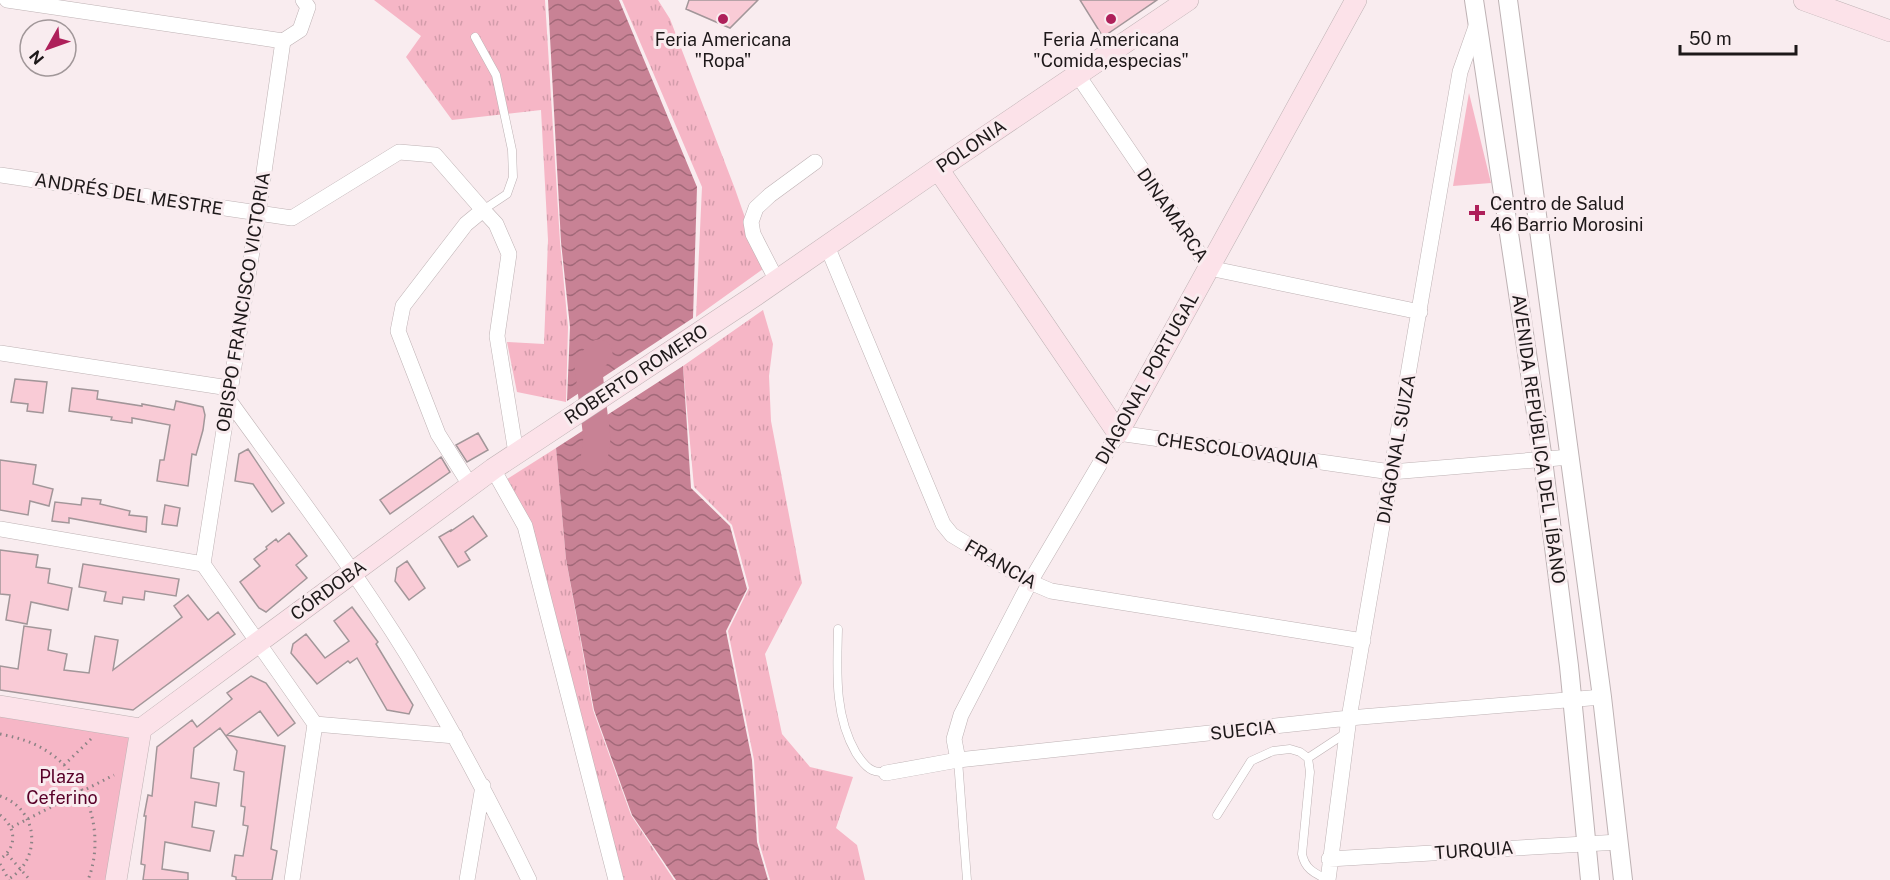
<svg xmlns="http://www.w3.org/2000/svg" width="1890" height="880" font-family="'Public Sans',sans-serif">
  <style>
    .grass { fill: url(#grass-tufts) }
    .green { fill: #f6b6c6 }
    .water { fill: url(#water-waves) }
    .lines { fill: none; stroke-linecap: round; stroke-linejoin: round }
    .river { stroke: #c88295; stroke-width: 27 }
    .building { fill: #f9cbd6; stroke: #a29699; stroke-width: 1.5 }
    .service-casing { stroke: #beb2b4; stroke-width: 9 }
    .minor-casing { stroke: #beb2b4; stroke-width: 16 }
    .tertiary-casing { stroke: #beb2b4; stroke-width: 20 }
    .secondary-casing { stroke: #beb2b4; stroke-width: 22 }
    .path { stroke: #8c8385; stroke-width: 3; stroke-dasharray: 1.5 4.5; stroke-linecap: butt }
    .service { stroke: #fff; stroke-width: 8 }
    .minor { stroke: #fff; stroke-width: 15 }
    .tertiary { stroke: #fff; stroke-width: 18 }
    .secondary { stroke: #fce2e9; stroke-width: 21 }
    .poi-dot { fill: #ae205a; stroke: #f9ecef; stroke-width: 2 }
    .labels { text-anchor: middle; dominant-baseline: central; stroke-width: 6; stroke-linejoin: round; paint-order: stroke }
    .poi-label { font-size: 18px; fill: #1d1819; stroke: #f9ecef }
    .street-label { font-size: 18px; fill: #1d1819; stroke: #f9ecef }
    .park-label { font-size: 18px; fill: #580028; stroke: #f9ecef }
  </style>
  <defs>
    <pattern id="grass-tufts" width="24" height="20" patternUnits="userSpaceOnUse" patternTransform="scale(1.5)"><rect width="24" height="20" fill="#f6b6c6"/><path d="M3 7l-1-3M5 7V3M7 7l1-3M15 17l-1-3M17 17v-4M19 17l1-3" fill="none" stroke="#d29caa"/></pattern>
    <pattern id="water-waves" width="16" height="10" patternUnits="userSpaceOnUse" patternTransform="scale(1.5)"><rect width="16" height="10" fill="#c88295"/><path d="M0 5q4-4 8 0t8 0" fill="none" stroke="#a26979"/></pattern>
  </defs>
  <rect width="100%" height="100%" fill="#f9ecef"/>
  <path class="grass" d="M374 0H545L560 242 568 327 566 402 517 392 507 342 544 344 548 240 541 110 452 120 406 57 421 36Z
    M622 0H658L670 19 735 189 763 269 696 317 702 187Z
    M763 310 773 344 769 376 771 421 802 583 765 654 782 734 810 767 853 777 836 828 857 845 865 880H770L759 842 754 760 728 631 749 588 732 525 694 487 683 366Z
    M556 448 566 559 593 710 631 815 674 880H624L528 522 504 481Z"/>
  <path class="green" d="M1469 93 1491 183 1453 186Z
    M0 713 133 735 110 880H0Z"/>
  <path class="water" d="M548 0H619L697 187 693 318 567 401 570 327 561 242Z
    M683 366 691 488 730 526 747 589 726 631 752 760 757 842 768 880H676L632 815 594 710 566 559 556 448Z"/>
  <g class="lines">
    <path class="river" d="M594 460 597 438 588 365 599 353"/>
  </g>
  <path class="building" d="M689 0H758L730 28 686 9Z
    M1080 0H1157L1103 37Z
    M15 379 47 382 43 413 27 411 28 404 11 402Z
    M72 388 98 391 97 399 142 406V404L174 410 176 401 203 407 205 415 203 430 196 455 192 454 188 486 157 481 160 460H164L170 425 132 418V423L111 420 112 417 69 411Z
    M478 433 488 450 467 462 456 445Z
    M248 449 284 503 272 512 253 484 235 481 239 454Z
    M441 457 450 472 390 514 380 500Z
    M0 460 36 465 33 484 53 489 49 506 30 501 28 515 0 510Z
    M82 498 101 500 100 504 130 511 129 515 147 517 146 532 69 518V523L52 521 55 502 81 505Z
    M165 505 180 508 177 526 162 524Z
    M473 516 487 536 465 552 470 560 458 567 439 537 451 530V531Z
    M289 533 307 556 296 565 307 578 266 612 259 608 240 582 260 566 254 559 267 549 266 547 276 539 278 542Z
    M0 550 38 555 36 567 50 569 48 583 72 588 68 610 31 602 27 624 6 620 10 595 0 594Z
    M407 561 425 588 409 600 395 581 397 568Z
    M83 564 179 579 176 596 145 591 144 600 123 597 122 604 104 601 106 592 79 587Z
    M188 595 208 620 218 612 235 634 133 710 0 690V666L18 669 24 626 51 630 48 650 67 654 64 670 89 673 95 636 118 640 113 670 182 617 174 606Z
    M352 607 378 642 376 644 413 705 409 714 387 710 357 658 350 663 348 661 317 684 291 653 293 644 306 634 325 658 349 641 334 621Z
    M251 676 266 683 295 723 278 736 260 711 227 735 285 746 271 849 277 851 272 880H236V877L232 876 235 855 243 856 248 826 243 825 245 807 241 806 244 772 234 770 237 751 220 728 194 748 191 778 219 783 216 806 195 802 192 827 214 831 210 851 165 842 162 869 188 873V880H143L145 865 141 864 146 816H144L148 795 152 796 157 747 192 720 197 727 232 699 227 693Z"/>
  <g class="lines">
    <defs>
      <path id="service" d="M475 37 496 75 512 150 513 177 507 194 483 210
        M838 629C837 672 834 715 856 753 860 759 865 767 872 770 876 772 882 772 886 773
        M1308 758 1346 733
        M958 760 967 880
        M1217 815 1251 761 1273 751 1290 749 1300 752 1308 758 1310 772 1302 854C1305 869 1314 873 1328 880"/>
      <path id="minor" d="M7 0 283 41
        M283 41 300 30 308 7 303 0
        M1077 74 1209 268 1420 312
        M0 175 292 218 399 152 435 155 483 210 466 224 403 306 398 331 438 434 470 485
        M483 210 496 224 509 254 497 336 516 453
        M827 246 943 524 952 535 1030 582 1051 591 1363 641
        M777 281 753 234 751 222 756 208 770 195 815 162
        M0 353 229 388
        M228 399C289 484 353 567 408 656 452 729 492 804 529 880
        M493 469 525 526 616 880
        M0 529 203 564 315 724 292 880
        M203 564 258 213 283 41
        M315 724 455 736
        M958 760 954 739 961 715 1030 582 1118 433 1391 472 1570 457
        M886 773 958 760 1349 718 1602 697
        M1329 859 1619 842
        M467 880 483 786
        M1328 880 1349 718 1460 72 1478 21"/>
      <path id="tertiary" d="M1474 0 1543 460 1569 666 1590 880
        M1508 0 1602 697 1623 880"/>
      <path id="secondary" d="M1804 0 1890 31
        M938 169 1118 433 1356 0
        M0 706 141 729 116 880
        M141 729 493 469 756 295 938 169 1188 0"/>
    </defs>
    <use href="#service" class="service-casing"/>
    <use href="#minor" class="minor-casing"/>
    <use href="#tertiary" class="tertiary-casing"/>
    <use href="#secondary" class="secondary-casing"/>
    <path class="path" d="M0 734C14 737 27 740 40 747 86 771 107 832 88 880
      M64 765 91 739
      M0 796C39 809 43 860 7 880
      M0 815C16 827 18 847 0 859
      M12 827 114 775
      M7 854 30 880
      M0 864 9 880"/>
    <use href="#service" class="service"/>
    <use href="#minor" class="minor"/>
    <use href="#tertiary" class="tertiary"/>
    <use href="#secondary" class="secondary"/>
  </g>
  <g class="poi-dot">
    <circle cx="723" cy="19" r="6"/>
    <circle cx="1111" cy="19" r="6"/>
    <path d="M1474 204h6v6h6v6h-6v6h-6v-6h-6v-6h6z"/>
  </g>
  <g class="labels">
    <g class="poi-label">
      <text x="723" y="39">Feria Americana<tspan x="723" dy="21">"Ropa"</tspan></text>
      <text x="1111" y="39">Feria Americana<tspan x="1111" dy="21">"Comida,especias"</tspan></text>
      <text x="1490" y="203" text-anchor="start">Centro de Salud<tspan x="1490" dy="21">46 Barrio Morosini</tspan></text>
    </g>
    <g class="street-label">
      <text transform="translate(971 146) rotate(-34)">POLONIA</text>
      <text transform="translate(129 194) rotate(9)">ANDRÉS DEL MESTRE</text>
      <text transform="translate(1173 215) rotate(55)">DINAMARCA</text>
      <text transform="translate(243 302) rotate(-81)">OBISPO FRANCISCO VICTORIA</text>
      <text transform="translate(636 374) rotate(-33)">ROBERTO ROMERO</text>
      <text transform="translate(1147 378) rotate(-61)">DIAGONAL PORTUGAL</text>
      <text transform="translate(1539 439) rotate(82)">AVENIDA REPÚBLICA DEL LÍBANO</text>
      <text transform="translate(1396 449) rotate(-80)">DIAGONAL SUIZA</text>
      <text transform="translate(1238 450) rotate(8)">CHESCOLOVAQUIA</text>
      <text transform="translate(1001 564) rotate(30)">FRANCIA</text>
      <text transform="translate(328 590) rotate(-36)">CÓRDOBA</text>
      <text transform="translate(1243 730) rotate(-6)">SUECIA</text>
      <text transform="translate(1474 850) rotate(-4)">TURQUIA</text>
    </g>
    <g class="park-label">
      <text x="62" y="776">Plaza<tspan x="62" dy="21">Ceferino</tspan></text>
    </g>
  </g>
  <g transform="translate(48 48) rotate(230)"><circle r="28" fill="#f9ecef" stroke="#a19799" stroke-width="1.5"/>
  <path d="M0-4.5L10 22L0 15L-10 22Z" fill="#ae205a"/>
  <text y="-9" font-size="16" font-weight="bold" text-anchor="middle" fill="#1d1819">N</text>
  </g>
  <path d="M1680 45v9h116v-9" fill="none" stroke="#1d1819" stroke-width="3"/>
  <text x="1689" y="45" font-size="18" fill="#1d1819" stroke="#f9ecef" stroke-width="4.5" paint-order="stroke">50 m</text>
</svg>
